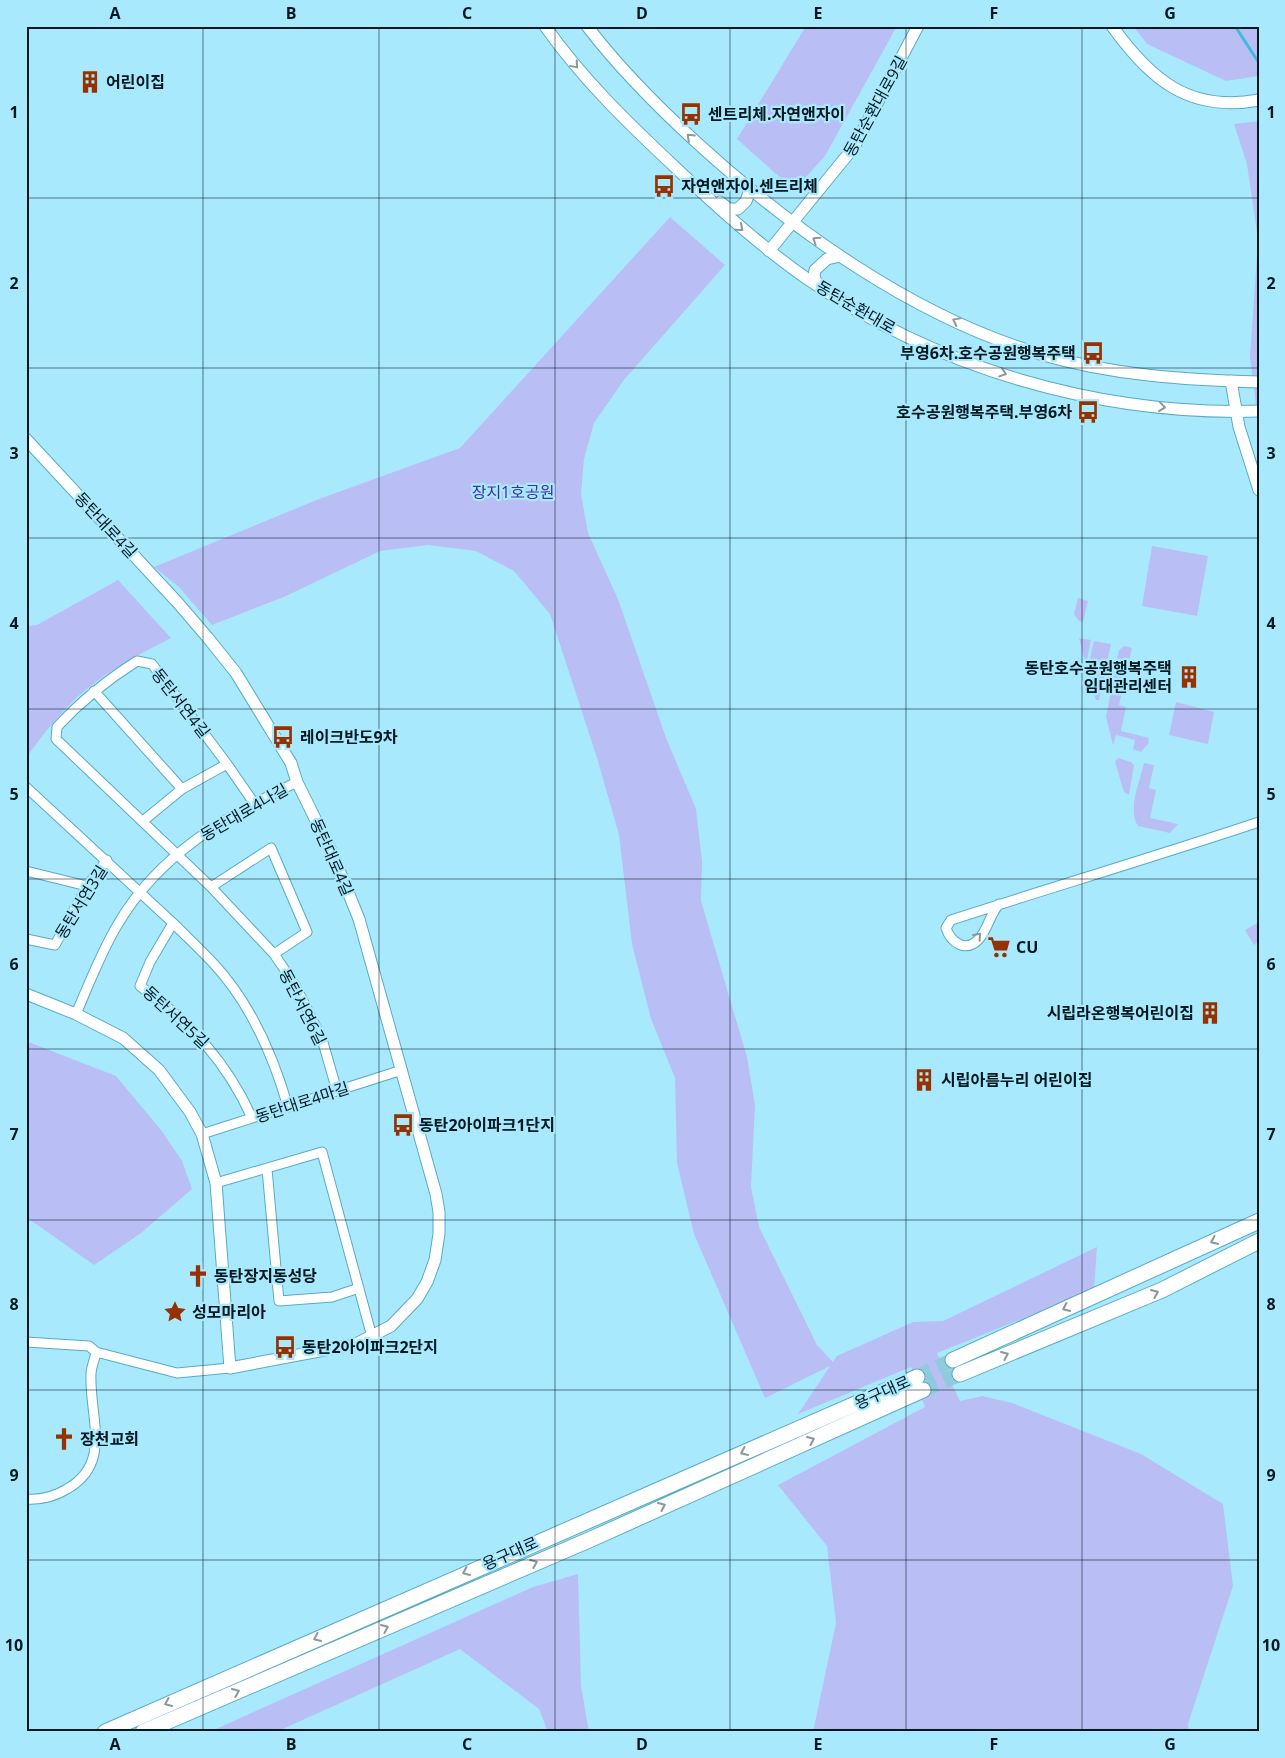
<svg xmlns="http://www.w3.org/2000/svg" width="1285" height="1758" font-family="'Open Sans','Noto Sans KR',sans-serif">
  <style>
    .green { fill: #b9bff4 }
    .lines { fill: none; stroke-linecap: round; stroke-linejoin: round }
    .stream { stroke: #3bbde0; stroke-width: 3 }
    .highway-tunnel { stroke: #90cadd; stroke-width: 15; stroke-dasharray: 15 8; stroke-linecap: butt }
    .street-casing { stroke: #58abc4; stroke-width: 11 }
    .secondary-casing { stroke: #58abc4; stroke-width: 13 }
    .highway-casing { stroke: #58abc4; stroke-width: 17 }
    .street { stroke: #fff; stroke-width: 9 }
    .secondary { stroke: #fff; stroke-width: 11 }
    .highway { stroke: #fff; stroke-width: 15 }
    .oneway { stroke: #8c979b }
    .grid { fill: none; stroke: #001820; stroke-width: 1; stroke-opacity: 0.55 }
    .labels { text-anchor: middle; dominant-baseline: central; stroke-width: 4.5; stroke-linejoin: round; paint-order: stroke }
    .poi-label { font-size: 16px; font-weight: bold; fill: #001820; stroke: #a9e9fe; text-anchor: start }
    .street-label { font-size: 16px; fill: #001820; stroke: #a9e9fe }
    .park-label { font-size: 16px; fill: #3e30a6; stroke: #a9e9fe }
    .neatline { fill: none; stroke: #001820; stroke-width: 2 }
    .grid-label { font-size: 16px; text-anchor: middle; font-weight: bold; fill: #001820 }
  </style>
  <rect width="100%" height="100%" fill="#a9e9fe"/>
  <path class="green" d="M806 26H897L825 156 794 190 737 139Z
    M1133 26H1259V76L1226 81 1147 44Z
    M1259 121V430L1250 357 1258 240 1247 164 1234 124Z
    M670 217 725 265 623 381 594 423 584 459 581 494 588 533 618 599 666 738 696 809 702 861 701 901 747 1057 755 1105 751 1187 759 1227 817 1345 833 1362 837 1356 913 1322 943 1321 1097 1247 1094 1290 937 1353 960 1401 982 1396 1012 1403 1141 1454 1223 1504 1233 1586 1188 1724 1189 1732H813L836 1623 827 1546 778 1485 925 1407 911 1367 798 1414 830 1366 765 1398 694 1234 677 1163 675 1078 651 1019 632 944 619 835 597 758 550 614 514 571 476 551 428 545 380 551 286 596 212 625 179 587 154 567 319 499 460 448Z
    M1152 546 1208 556 1197 616 1142 606Z
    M118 580 171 638C146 651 120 664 97 681 69 701 46 730 26 758V626L37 625Z
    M1078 598 1088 601 1083 622 1079 621 1074 614Z
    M1079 638 1091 640 1086 665Z
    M1094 641 1111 644 1099 700H1096L1087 671Z
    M1124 646 1132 648 1119 705 1126 707 1121 731 1149 738 1148 744 1141 752 1133 749 1135 740 1116 735 1113 745 1106 717 1119 650Z
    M1176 702 1214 712 1208 744 1169 735Z
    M1118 758 1131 762 1134 765 1129 795 1124 792 1115 762Z
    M1144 763 1154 765 1149 788 1156 790 1150 818 1178 824 1170 833 1138 826C1127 810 1140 781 1144 763Z
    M1259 922V941L1254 945 1245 930Z
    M26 1041 116 1076 161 1130 182 1161 192 1189 141 1233 94 1265 26 1217Z
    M578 1574 581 1686 589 1732H548L539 1709 460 1649 276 1732H209L533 1587Z"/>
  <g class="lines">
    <path class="stream" d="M1235 26 1259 63"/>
    <path class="highway-tunnel" d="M917 1377 953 1360
      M923 1390 960 1374"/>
    <defs>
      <path id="street" d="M94 691 182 789
        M227 764 254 803
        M26 787 173 923
        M143 821 182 789 227 764 152 664 137 661C107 680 81 701 57 727L56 739 211 887
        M26 871 87 886
        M999 904C990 914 988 929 979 939 966 953 951 943 946 928L951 920C1053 887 1157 856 1259 822
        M26 939 55 945 87 886 107 860
        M274 954 211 887 271 848 307 932 274 954 295 985 322 1039 337 1091
        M76 1014C89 984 101 952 118 924 159 854 226 816 297 782
        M252 1118C227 1062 189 1021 140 986L150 962 173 923C187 937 201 950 214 964 251 1004 273 1055 288 1107
        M202 1134 402 1070
        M267 1169 279 1301 332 1297 359 1288
        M216 1183 322 1152 372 1337
        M26 1342 89 1346 96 1352C95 1359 91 1367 91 1374 89 1416 113 1463 67 1489 54 1497 41 1500 26 1499
        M96 1352 177 1373 230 1368"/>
      <path id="secondary" d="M545 26C583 80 629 124 677 169 718 208 760 246 806 278 936 369 1102 416 1259 411
        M587 26C619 68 657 106 695 141 791 229 914 317 1040 354 1111 375 1185 380 1259 382
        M1112 26C1150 79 1189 113 1259 100
        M720 202 729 209H738L746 201 750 190
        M769 251 854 147 918 26
        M818 286 814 277 815 270 827 259 840 256
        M1231 381 1239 427 1259 490
        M26 439 178 603 208 638 236 673 291 763 297 782 333 855 359 919 436 1194 439 1212V1234L435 1260 427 1282 417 1299 391 1326 356 1344 230 1368 216 1183 202 1134 190 1112 159 1070 123 1038 76 1014 26 994"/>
      <path id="highway" d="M953 1360 1259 1221
        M960 1374 1162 1290 1259 1241
        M105 1732 917 1377
        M143 1732 589 1540 923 1390"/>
    </defs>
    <use href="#street" class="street-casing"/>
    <use href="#secondary" class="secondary-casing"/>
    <use href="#highway" class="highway-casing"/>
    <use href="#street" class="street"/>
    <use href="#secondary" class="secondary"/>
    <use href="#highway" class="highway"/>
  </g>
  <defs><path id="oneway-chevron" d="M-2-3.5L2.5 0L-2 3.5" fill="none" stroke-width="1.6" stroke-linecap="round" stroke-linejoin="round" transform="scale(1.25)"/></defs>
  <g class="oneway">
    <use href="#oneway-chevron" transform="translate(575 65) rotate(50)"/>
    <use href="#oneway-chevron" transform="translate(690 137) rotate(-137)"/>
    <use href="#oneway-chevron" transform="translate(740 228) rotate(40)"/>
    <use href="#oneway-chevron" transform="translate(816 240) rotate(-146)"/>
    <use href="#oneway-chevron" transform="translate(956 321) rotate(-154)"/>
    <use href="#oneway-chevron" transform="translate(1003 373) rotate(18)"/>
    <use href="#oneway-chevron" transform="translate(1162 407) rotate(7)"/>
    <use href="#oneway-chevron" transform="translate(978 936) rotate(-48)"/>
    <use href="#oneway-chevron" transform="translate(1214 1241) rotate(156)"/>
    <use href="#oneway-chevron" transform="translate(1155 1293) rotate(-23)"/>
    <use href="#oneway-chevron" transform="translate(1066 1308) rotate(155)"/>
    <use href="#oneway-chevron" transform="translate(1005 1355) rotate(-23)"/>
    <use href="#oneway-chevron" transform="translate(811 1440) rotate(-24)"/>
    <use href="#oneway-chevron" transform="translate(744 1452) rotate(156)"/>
    <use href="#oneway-chevron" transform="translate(662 1506) rotate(-24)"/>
    <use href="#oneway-chevron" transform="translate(534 1563) rotate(-23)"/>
    <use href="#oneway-chevron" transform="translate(466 1572) rotate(156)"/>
    <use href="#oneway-chevron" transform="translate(385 1628) rotate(-23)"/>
    <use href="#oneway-chevron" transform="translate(317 1638) rotate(156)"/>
    <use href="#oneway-chevron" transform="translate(236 1692) rotate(-23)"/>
    <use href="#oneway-chevron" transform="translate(168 1703) rotate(156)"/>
  </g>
  <path class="grid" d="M203 26V1732M379 26V1732M555 26V1732M730 26V1732M906 26V1732M1082 26V1732M26 198H1259M26 368H1259M26 538H1259M26 709H1259M26 879H1259M26 1049H1259M26 1220H1259M26 1390H1259M26 1560H1259"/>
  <defs>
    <symbol id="building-bare" viewBox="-9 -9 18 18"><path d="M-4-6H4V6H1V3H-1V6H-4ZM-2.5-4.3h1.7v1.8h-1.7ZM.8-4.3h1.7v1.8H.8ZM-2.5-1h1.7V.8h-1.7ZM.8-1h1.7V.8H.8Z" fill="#963100" stroke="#a9e9fe" stroke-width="2.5" paint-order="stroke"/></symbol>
    <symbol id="bus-bare" viewBox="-9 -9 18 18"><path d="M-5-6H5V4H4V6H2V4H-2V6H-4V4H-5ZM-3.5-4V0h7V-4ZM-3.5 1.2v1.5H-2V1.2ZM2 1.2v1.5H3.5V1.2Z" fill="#963100" stroke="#a9e9fe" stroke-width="2.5" paint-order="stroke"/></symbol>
    <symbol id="supermarket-bare" viewBox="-9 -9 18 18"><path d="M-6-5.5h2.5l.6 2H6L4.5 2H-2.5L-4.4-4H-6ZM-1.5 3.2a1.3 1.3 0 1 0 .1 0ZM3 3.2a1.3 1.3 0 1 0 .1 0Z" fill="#963100" stroke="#a9e9fe" stroke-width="2.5" paint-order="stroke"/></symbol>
    <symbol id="church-bare" viewBox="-9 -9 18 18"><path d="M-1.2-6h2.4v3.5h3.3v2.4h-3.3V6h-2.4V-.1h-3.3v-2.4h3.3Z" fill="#963100" stroke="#a9e9fe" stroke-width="2.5" paint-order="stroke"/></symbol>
    <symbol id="sight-bare" viewBox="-9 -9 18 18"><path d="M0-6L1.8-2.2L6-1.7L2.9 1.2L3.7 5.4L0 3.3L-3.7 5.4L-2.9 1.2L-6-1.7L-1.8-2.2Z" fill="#963100" stroke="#a9e9fe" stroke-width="2.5" paint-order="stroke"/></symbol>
  </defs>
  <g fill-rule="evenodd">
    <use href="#building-bare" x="74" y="66" width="32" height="32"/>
    <use href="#bus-bare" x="675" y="98" width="32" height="32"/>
    <use href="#bus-bare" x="648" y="170" width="32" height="32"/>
    <use href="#bus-bare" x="1077" y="337" width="32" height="32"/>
    <use href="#bus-bare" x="1072" y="396" width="32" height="32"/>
    <use href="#building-bare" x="1173" y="661" width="32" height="32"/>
    <use href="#bus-bare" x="267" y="721" width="32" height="32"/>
    <use href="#supermarket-bare" x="983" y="931" width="32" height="32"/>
    <use href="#building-bare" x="1194" y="997" width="32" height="32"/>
    <use href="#building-bare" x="908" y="1064" width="32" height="32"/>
    <use href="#bus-bare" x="387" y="1109" width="32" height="32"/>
    <use href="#church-bare" x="182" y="1260" width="32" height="32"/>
    <use href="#sight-bare" x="159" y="1296" width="32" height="32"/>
    <use href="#bus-bare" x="269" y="1331" width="32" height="32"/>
    <use href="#church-bare" x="48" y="1423" width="32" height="32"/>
  </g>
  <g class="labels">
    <g class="poi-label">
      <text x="106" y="82">어린이집</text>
      <text x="708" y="114">센트리체.자연앤자이</text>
      <text x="681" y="186">자연앤자이.센트리체</text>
      <text x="1076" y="353" text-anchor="end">부영6차.호수공원행복주택</text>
      <text x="1072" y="412" text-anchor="end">호수공원행복주택.부영6차</text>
      <text x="1172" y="668" text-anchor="end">동탄호수공원행복주택<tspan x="1172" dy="18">임대관리센터</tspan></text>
      <text x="300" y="737">레이크반도9차</text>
      <text x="1016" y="947">CU</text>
      <text x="1194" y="1013" text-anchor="end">시립라온행복어린이집</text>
      <text x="941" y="1080">시립아름누리 어린이집</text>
      <text x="419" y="1125">동탄2아이파크1단지</text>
      <text x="214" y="1276">동탄장지동성당</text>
      <text x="192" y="1312">성모마리아</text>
      <text x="302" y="1347">동탄2아이파크2단지</text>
      <text x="80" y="1439">장천교회</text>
    </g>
    <g class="street-label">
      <text transform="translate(875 106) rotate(-61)">동탄순환대로9길</text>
      <text transform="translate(856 307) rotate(30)">동탄순환대로</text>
      <text transform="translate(106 525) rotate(47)">동탄대로4길</text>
      <text transform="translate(181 703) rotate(52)">동탄서연4길</text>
      <text transform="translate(244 812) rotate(-30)">동탄대로4나길</text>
      <text transform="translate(332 857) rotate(66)">동탄대로4길</text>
      <text transform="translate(81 902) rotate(-58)">동탄서연3길</text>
      <text transform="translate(303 1007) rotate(63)">동탄서연6길</text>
      <text transform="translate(176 1017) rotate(43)">동탄서연5길</text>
      <text transform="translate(302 1102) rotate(-18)">동탄대로4마길</text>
      <text transform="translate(882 1392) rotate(-24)">용구대로</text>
      <text transform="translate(510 1553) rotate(-24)">용구대로</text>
    </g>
    <g class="park-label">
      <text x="513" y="492">장지1호공원</text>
    </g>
  </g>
  <rect width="1285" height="1758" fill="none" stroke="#a9e9fe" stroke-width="55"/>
  <rect x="28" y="28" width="1230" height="1702" class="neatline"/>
  <g class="grid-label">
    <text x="115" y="19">A</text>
    <text x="291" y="19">B</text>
    <text x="467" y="19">C</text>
    <text x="642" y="19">D</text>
    <text x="818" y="19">E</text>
    <text x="994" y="19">F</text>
    <text x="1170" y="19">G</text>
    <text x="14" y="118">1</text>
    <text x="1271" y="118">1</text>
    <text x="14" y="289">2</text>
    <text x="1271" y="289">2</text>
    <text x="14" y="459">3</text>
    <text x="1271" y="459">3</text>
    <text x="14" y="629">4</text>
    <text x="1271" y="629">4</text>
    <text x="14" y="800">5</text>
    <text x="1271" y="800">5</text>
    <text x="14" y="970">6</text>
    <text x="1271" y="970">6</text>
    <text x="14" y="1140">7</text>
    <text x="1271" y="1140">7</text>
    <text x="14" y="1310">8</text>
    <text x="1271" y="1310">8</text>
    <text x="14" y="1481">9</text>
    <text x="1271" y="1481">9</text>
    <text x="14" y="1651">10</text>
    <text x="1271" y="1651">10</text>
    <text x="115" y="1750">A</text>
    <text x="291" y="1750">B</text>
    <text x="467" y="1750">C</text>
    <text x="642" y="1750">D</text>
    <text x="818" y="1750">E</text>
    <text x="994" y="1750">F</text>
    <text x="1170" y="1750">G</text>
  </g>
</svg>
